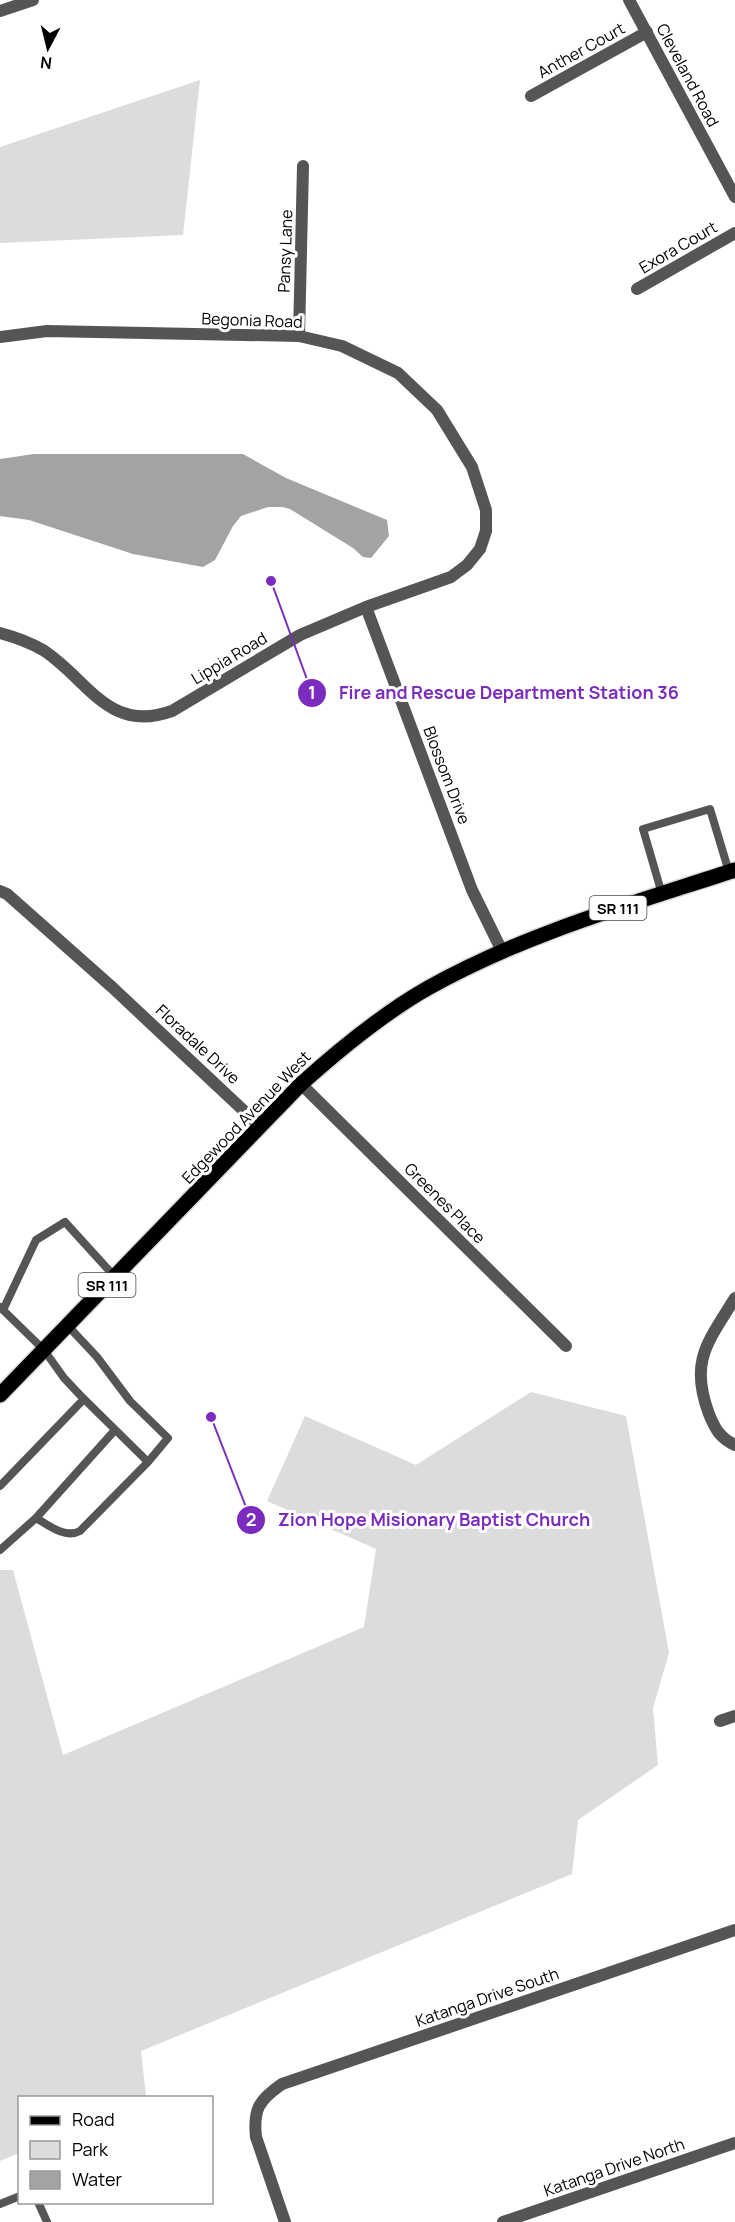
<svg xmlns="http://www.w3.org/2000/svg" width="735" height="2222" font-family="Manrope,sans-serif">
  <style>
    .green { fill: #dcdcdc }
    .water { fill: #a3a3a3 }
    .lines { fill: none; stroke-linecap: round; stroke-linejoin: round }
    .primary-casing { stroke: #dbdbdb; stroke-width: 18 }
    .service { stroke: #555; stroke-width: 8 }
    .minor { stroke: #555; stroke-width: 12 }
    .tertiary { stroke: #555; stroke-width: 12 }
    .primary { stroke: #000; stroke-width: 15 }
    .labels { text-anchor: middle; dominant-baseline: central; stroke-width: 6; stroke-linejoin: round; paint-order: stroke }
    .shield { fill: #fff; stroke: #4c4c4c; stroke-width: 1.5 }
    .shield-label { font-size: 15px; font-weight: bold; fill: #000 }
    .street-label { font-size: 16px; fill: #000; stroke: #fff }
    .leader { fill: none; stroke: #7b2cbf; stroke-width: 2 }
    .callout-dot { fill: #7b2cbf; stroke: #fff; stroke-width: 2 }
    .mark-label { font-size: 18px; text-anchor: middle; font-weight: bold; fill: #fff }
    .callout-label { font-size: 18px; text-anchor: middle; font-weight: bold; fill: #7b2cbf; stroke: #fff; stroke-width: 6; stroke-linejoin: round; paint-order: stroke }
  </style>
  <rect width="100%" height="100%" fill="#fff"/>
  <path class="green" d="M200 80 183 235 0 243V147Z
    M531 1392 626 1416 669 1653 653 1708 658 1765 578 1820 572 1874 141 2051 146 2096 143 2097 20 2098 19 2153 0 2161V1570H13L63 1755 364 1627 376 1549 267 1501 305 1416 416 1465Z"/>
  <path class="water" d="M34 454H243L286 478 387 520 389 536 371 558 363 557 353 548 290 509 282 507H268L241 516 233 526 215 560 203 567 133 554 29 520 0 516V459Z"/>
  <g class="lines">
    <defs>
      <path id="primary" d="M0 1395 301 1084C340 1049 382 1014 428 988 524 934 631 904 735 870"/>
    </defs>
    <use href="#primary" class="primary-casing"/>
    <path class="service" d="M662 894 643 829 710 809 729 872
      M0 1307 44 1350 64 1378 80 1395 148 1462 80 1531C65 1539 48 1525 36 1518
      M3 1310 36 1240 65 1222 115 1277
      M68 1326 97 1357 130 1401 168 1438 148 1462
      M0 1486 84 1399
      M0 1550 36 1518 115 1430
      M38 2202 47 2222
      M0 2204 20 2196"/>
    <path class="minor" d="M0 11 33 0
      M531 96 647 32
      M637 289 735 233
      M299 336 303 166
      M0 337 47 331 299 336 342 346 398 373 437 410 472 467 486 510V531L480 549 467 565 451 577 366 607 300 635 172 711C108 734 88 679 43 650 29 642 15 637 0 633
      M366 607 472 890 502 951
      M0 891 7 894 113 988 260 1126
      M301 1084 566 1346
      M735 1298C708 1342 689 1361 709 1414 715 1429 720 1438 735 1445
      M720 1721 735 1716
      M285 2222 256 2137C253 2109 259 2100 282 2084L735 1930
      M503 2222 735 2143"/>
    <path class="tertiary" d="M629 0 735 197"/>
    <use href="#primary" class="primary"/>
  </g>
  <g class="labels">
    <g class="shield">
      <rect x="589.5" y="896" width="57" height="24" rx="4.5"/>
      <rect x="78.5" y="1273" width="57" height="24" rx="4.5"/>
    </g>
    <g class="shield-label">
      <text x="618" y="908">SR 111</text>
      <text x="107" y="1285">SR 111</text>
    </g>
    <g class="street-label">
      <text transform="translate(581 50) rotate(-29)">Anther Court</text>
      <text transform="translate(688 75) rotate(62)">Cleveland Road</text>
      <text transform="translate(678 247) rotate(-30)">Exora Court</text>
      <text transform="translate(285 251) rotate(-88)">Pansy Lane</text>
      <text transform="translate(252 320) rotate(2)">Begonia Road</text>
      <text transform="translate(229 658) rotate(-31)">Lippia Road</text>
      <text transform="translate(447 775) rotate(69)">Blossom Drive</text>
      <text transform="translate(198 1044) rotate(43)">Floradale Drive</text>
      <text transform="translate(246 1117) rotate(-46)">Edgewood Avenue West</text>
      <text transform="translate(445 1203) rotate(45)">Greenes Place</text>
      <text transform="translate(487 1997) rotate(-19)">Katanga Drive South</text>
      <text transform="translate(614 2167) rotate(-19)">Katanga Drive North</text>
    </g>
  </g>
  <path class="leader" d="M271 581L312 693M211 1417L251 1520"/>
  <g class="callout-dot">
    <circle cx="271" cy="581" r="6"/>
    <circle cx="211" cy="1417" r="6"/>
    <circle cx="312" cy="693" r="15"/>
    <circle cx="251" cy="1520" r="15"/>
  </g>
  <g class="mark-label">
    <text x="312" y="699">1</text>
    <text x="251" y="1526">2</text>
  </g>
  <g class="callout-label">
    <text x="509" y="699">Fire and Rescue Department Station 36</text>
    <text x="434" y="1526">Zion Hope Misionary Baptist Church</text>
  </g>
  <rect x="18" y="2096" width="195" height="108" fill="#ffffff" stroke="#999999" stroke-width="1.5"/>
  <rect x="30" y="2116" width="30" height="9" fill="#000000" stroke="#999999" stroke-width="1.5"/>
  <text x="72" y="2126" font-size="18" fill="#000000">Road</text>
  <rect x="30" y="2141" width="30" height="18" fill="#dcdcdc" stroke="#999999" stroke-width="1.5"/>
  <text x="72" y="2156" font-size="18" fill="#000000">Park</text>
  <rect x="30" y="2171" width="30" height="18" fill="#a3a3a3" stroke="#999999" stroke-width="1.5"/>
  <text x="72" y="2186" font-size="18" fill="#000000">Water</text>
  <g transform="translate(48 48) rotate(187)" stroke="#ffffff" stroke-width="4.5" paint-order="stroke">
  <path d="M0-4.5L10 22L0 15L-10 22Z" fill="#000000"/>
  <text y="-9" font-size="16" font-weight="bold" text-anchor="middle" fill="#000000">N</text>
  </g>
</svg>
